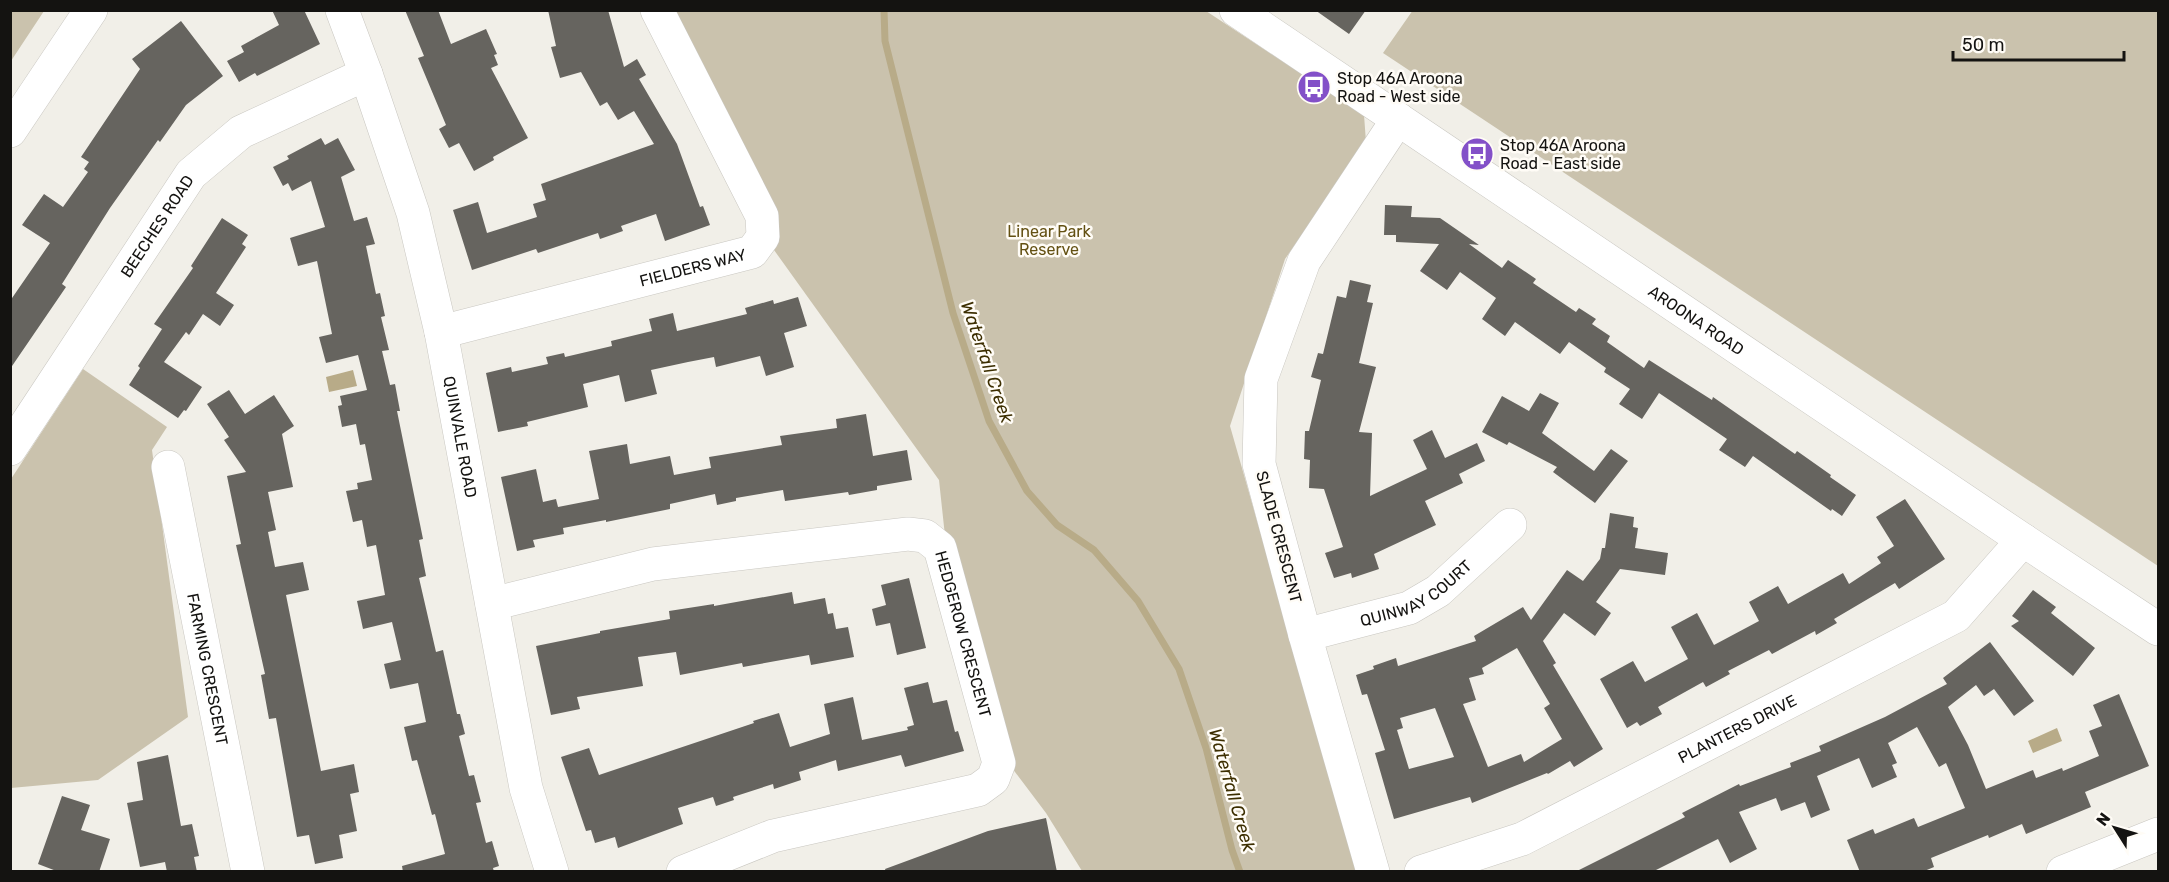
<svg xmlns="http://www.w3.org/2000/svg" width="2169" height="882" font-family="Rubik,sans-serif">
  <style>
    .green { fill: #cac2ad }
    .water { fill: #b8ab88 }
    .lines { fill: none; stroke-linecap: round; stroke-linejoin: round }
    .stream { stroke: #b8ab88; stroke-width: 7 }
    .building { fill: #66645f; fill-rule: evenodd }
    .minor-casing { stroke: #c9c7c1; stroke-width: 34 }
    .minor { stroke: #fff; stroke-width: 33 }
    .labels { text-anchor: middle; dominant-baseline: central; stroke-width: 5; stroke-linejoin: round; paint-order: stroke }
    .poi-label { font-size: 16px; fill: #141311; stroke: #fffcf6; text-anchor: start }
    .street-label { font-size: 16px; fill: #141311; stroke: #fffcf6 }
    .park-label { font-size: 16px; fill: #635012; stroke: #fffcf6 }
    .water-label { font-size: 18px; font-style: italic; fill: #3c2e00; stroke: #fffcf6 }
  </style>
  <rect width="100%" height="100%" fill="#f1efe8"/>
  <path class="green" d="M11 10 44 11 11 61 10 11Z
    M1413 10 2158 11V566L1383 53Z
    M670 11H1206L1364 115 1366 142 1285 259 1230 426 1357 871H1082L1046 813 1012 768 945 536 939 480 774 250V220Z
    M83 369 167 427 152 450 188 717 98 780 11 788V479Z"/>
  <path class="water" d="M353 370 357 386 329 392 326 377Z
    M2057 728 2062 741 2033 753 2028 741Z"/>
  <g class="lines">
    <path class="stream" d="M884 10 885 41 953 313 989 421 1027 491 1057 525 1094 550 1138 601 1179 669 1206 748 1232 850 1240 872"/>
  </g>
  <path class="building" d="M272 10H304L320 44 257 76 255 73 239 82 227 61 244 52 241 46 279 25Z
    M405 10H438L451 44 486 29 497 54 494 55 498 65 491 68 528 138 493 157 494 160 474 171 459 143 449 148 439 129 446 125 418 58 424 56Z
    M548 10H608L624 67 637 59 646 75 639 79 677 144 700 207 703 206 710 225 665 241 656 214 621 226 623 231 600 239 598 233 538 253 536 249 472 270 453 210 478 202 487 233 537 217 533 204 546 200 541 184 654 144 634 111 618 120 607 102 600 106 581 72 560 78 551 47 556 46Z
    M1315 10H1366L1349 34Z
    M181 21 223 76 186 105 160 142 158 140 110 208 62 284 66 287 10 369V301L50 243 22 225 44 194 63 207 88 172 84 169 89 162 81 157 140 69 132 59Z
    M321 138 325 145 338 138 355 170 341 177 354 221 367 217 375 244 366 246 376 294 380 293 385 316 381 317 389 350 382 351 390 385 395 384 400 411H397L423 539 419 540 426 576 419 578 436 652 443 650 457 714H460L465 734 459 736 469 776 474 775 481 802 476 803 486 843 492 841 499 866 493 868 494 872H403L402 866 445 854 435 814 432 815 417 760 412 761 404 727 426 722 418 683 390 689 384 664 401 660 392 622 363 629 357 601 385 595 376 545 367 547 362 520 353 522 346 491 358 489 357 483 372 480 365 444 360 445 356 424 342 427 338 406 342 405 340 396 367 390 358 355 326 363 319 337 332 334 317 261 298 266 290 238 325 227 311 181 292 191 288 183 283 186 273 167 289 159 287 156Z
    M1385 205 1412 206 1411 217 1440 218 1479 245 1469 244 1502 268 1508 260 1536 279 1533 283 1576 312 1579 308 1596 319 1592 324 1610 336 1607 342 1644 368 1649 360 1712 400 1713 397 1795 454 1797 451 1831 475 1830 477 1856 495 1842 516 1832 509 1831 511 1753 456 1745 467 1719 450 1727 439 1659 393 1642 419 1619 404 1630 389 1604 372 1606 368 1569 342 1560 354 1515 322 1505 336 1482 319 1496 298 1460 272 1447 290 1420 271 1439 244 1396 242V235H1384Z
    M222 218 248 235 242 244 246 247 216 293 234 305 220 326 203 314 189 335 186 332 164 362 202 387 186 411 184 410 178 418 129 385 140 368 138 366 162 329 154 324 193 268 191 266Z
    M1350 280 1371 285 1367 302 1373 303 1359 363 1376 367 1359 432 1372 433 1370 496 1427 469 1413 440 1432 430 1445 458 1477 443 1485 461 1459 474 1463 483 1425 501 1436 525 1374 554 1379 569 1352 578 1351 573 1334 578 1325 553 1343 547 1324 489 1309 488 1310 460 1304 459 1305 431H1309L1321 380 1311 377 1318 353 1323 354 1337 296 1346 298Z
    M798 297 807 326 784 333 794 367 766 376 760 356 716 367 714 357 688 362 651 370 657 394 625 402 619 375 583 384 588 407 527 422 528 426 498 432 486 373 511 367 512 372 548 364 546 357 564 353 565 357 612 346 611 341 652 331 649 319 673 313 677 331 747 314 745 308 773 300 774 304Z
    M229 390 245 414 274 395 294 426 282 434 293 487 268 492 276 530 268 532 275 567 303 562 309 590 286 595 321 771 354 764 359 792 350 794 357 831 339 835 343 858 315 864 309 835 297 837 276 718 269 719 261 675 265 674 236 545 241 544 227 476 246 472 224 440 229 437 207 404Z
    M1540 393 1559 403 1542 433 1594 471 1611 449 1628 461 1595 503 1553 472 1557 467 1509 442 1507 445 1482 432 1502 396 1529 411Z
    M866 414 873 456 907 450 912 480 877 486V490L849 495 848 492 785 501 783 490 736 498V501L717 505 715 494 670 504V509L606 522V520L563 528 564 534 533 540 535 547 517 551 501 477 536 469 543 502 556 499 558 507 599 499 589 451 627 444 630 464 670 456 674 475 711 468 709 457 782 445 780 436 837 428 836 419Z
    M1905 499 1945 559 1899 589 1895 583 1834 619 1837 623 1816 635 1815 631 1772 654 1769 650 1728 671 1730 674 1706 687 1703 682 1658 707 1662 714 1640 726 1637 722 1627 728 1600 679 1633 661 1645 682 1688 659 1671 627 1697 613 1714 645 1759 621 1749 602 1778 586 1788 604 1843 573 1849 584 1881 563 1877 557 1894 546 1876 517Z
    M1610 513 1634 517 1633 527 1638 528 1635 548 1668 553 1665 575 1620 569 1596 602 1611 613 1595 636 1564 613 1543 641 1556 663 1553 665 1603 749 1574 767 1570 761 1548 774 1547 773 1472 803 1470 797 1394 819 1375 753 1385 750 1367 694 1362 695 1356 675 1374 669 1373 666 1396 658 1398 666 1476 641 1474 636 1523 607 1531 620 1567 570 1583 581 1600 559 1602 548H1605ZM1517 648 1550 704 1544 708 1562 739 1524 762 1521 754 1488 767 1463 704 1476 700 1469 678 1484 674 1482 668ZM1435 708 1454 757 1409 769 1397 730 1403 728 1400 718Z
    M909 578 926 648 897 655 890 623 876 626 872 609 886 605 881 585Z
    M2033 590 2056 607 2051 613 2095 648 2073 676 2011 626 2019 621 2012 616Z
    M792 592 794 604 825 598 828 614 833 613 836 629 848 627 854 657 811 665 809 655 743 667 742 663 680 675 676 652 638 657 643 686 577 697 580 709 551 715 536 646 600 633V631L670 619 669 611 714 604V606Z
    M1990 642 2034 701 2014 716 1994 689 1984 696 1976 685 1948 707 1968 745 1986 789 2033 770 2036 778 2062 768 2063 771 2099 756 2089 731 2102 726 2093 705 2119 694 2149 766 2085 792 2091 807 2026 834 2022 824 1989 838 1988 835 1931 858 1934 867 1922 872H1860L1847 840 1873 829 1875 834 1914 818 1918 827 1965 808 1946 763 1939 767 1917 727 1888 743 1897 763 1892 765 1897 777 1872 788 1859 758 1817 776 1830 810 1811 818 1805 802 1781 811 1776 798 1739 812 1757 849 1730 863 1718 839 1652 872H1575L1685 817 1682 813 1739 784 1740 786 1791 767 1790 763 1821 751 1819 746 1885 717 1947 684 1943 678Z
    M928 682 933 703 947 700 955 732 958 731 964 751 905 767 901 755 838 771 836 760 799 772 801 780 774 789 773 784 733 797 734 800 716 806 713 797 678 808 683 824 618 848 615 837 595 843 591 830 586 831 561 757 589 748 599 775 754 723 753 721 779 713 790 747 830 734 824 704 853 697 862 740 908 730 907 727 914 725 904 688Z
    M168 755 181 826 192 824 199 856 194 857 197 872H167L165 862 140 867 127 803 143 800 137 762Z
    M62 796 90 805 81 830 110 839 99 872H59L38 864Z
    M1046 818 1057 872H886L885 869 988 831Z"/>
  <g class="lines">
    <defs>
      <g id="minor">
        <path id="s1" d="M342 10 366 74 413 213 441 332 526 788 552 872"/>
        <path id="s2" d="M1236 10 2023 540 2158 629"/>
        <path d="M10 131 91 10"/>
        <path id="s3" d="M441 332 752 252 763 237 762 216 657 10"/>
        <path id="s4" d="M10 449 191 174 241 132 366 74"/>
        <path id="s5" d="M168 467 248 872"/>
        <path id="s6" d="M492 604 653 564 908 534 925 536 940 548 999 763 993 779 978 790 773 836 683 872"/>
        <path id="s7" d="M1305 635 1409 608 1438 591 1510 525"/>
        <path d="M1373 872 1305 635 1259 464 1261 379 1304 261 1398 119"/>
        <path id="s8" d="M1421 872 1522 839 1956 616 2023 540"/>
        <path d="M2063 872 2158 834"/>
      </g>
    </defs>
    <use href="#minor" class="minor-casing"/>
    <use href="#minor" class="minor"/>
  </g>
  <defs>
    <symbol id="bus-disc" viewBox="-11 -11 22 22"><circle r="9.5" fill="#8350c8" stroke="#fffcf6"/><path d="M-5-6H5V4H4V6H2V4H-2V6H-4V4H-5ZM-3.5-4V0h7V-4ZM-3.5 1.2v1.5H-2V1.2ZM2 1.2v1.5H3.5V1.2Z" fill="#fff"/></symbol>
  </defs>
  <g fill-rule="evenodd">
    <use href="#bus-disc" x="1295" y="68" width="38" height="38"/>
    <use href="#bus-disc" x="1458" y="135" width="38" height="38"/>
  </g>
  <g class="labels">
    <g class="poi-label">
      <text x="1337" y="78">Stop 46A Aroona<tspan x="1337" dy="18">Road - West side</tspan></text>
      <text x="1500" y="145">Stop 46A Aroona<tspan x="1500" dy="18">Road - East side</tspan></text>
    </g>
    <g class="street-label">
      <text stroke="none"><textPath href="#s4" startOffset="267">BEECHES ROAD</textPath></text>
      <text stroke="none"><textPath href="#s3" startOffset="260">FIELDERS WAY</textPath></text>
      <text stroke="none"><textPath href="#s2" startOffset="555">AROONA ROAD</textPath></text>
      <text stroke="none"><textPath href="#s1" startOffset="444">QUINVALE ROAD</textPath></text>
      <text transform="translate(1279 537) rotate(75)">SLADE CRESCENT</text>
      <text stroke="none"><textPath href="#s7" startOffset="120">QUINWAY COURT</textPath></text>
      <text stroke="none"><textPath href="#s6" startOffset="548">HEDGEROW CRESCENT</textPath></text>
      <text stroke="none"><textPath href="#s5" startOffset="206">FARMING CRESCENT</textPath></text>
      <text stroke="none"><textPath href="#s8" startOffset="348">PLANTERS DRIVE</textPath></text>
    </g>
    <g class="park-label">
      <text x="1049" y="231">Linear Park<tspan x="1049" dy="18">Reserve</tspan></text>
    </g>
    <g class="water-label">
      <text transform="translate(987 362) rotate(71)">Waterfall Creek</text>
      <text transform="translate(1232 790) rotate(74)">Waterfall Creek</text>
    </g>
  </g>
  <rect width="2169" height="882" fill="none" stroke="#141311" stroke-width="24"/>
  <g transform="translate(2115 828) rotate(307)" stroke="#fffcf6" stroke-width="4.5" paint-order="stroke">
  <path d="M0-4.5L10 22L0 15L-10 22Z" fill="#141311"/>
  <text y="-9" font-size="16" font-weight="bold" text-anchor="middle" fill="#141311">N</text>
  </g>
  <path d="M1953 51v9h171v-9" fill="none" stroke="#141311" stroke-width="3"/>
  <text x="1962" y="51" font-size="18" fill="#141311" stroke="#fffcf6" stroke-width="4.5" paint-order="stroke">50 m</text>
</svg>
